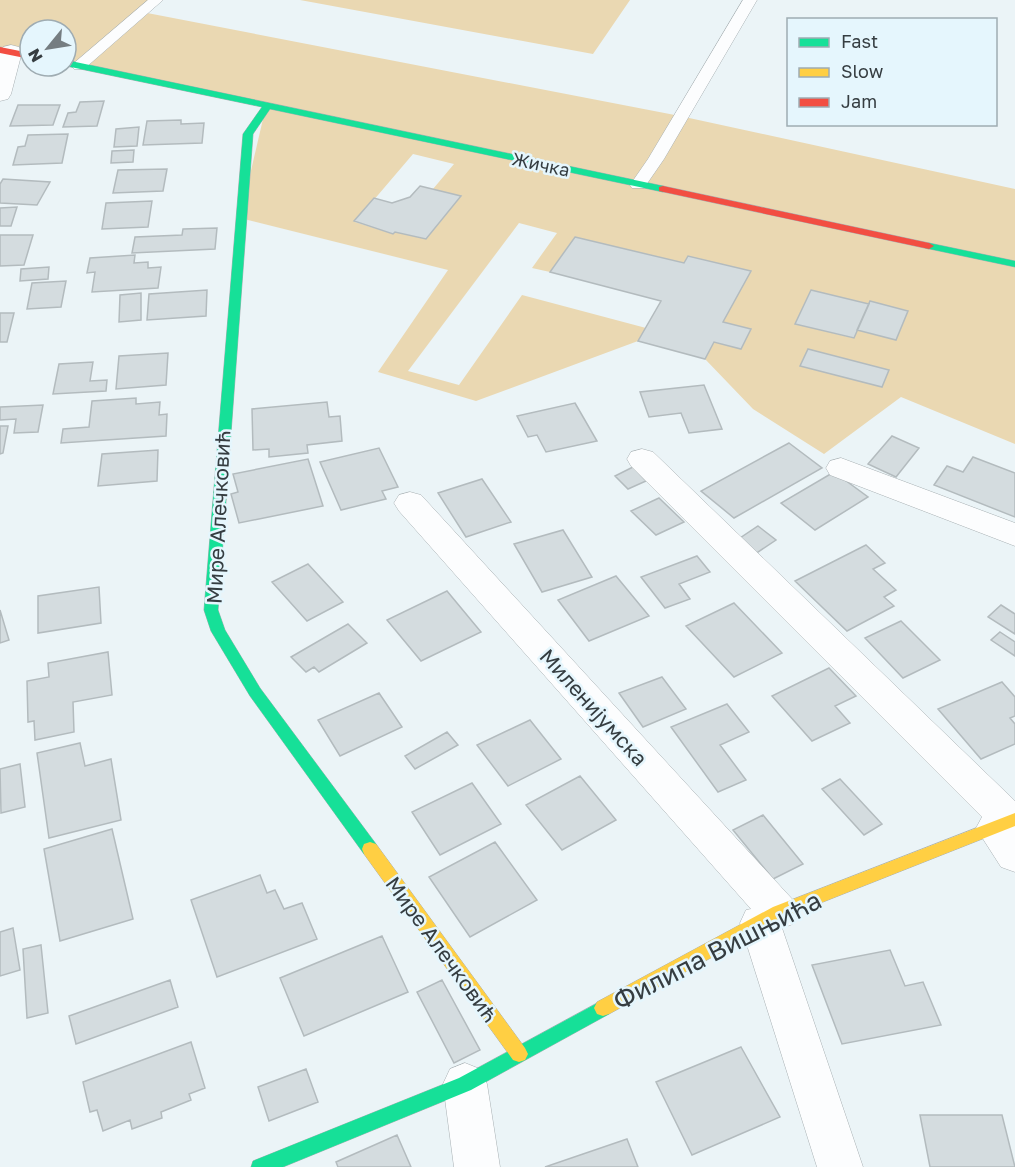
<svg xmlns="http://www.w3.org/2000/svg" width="1015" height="1167" font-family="'Golos Text',sans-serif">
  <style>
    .green { fill: #ead8b2; fill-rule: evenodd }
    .building { fill: #d4dcdf; stroke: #b3bbbe; stroke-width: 1.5 }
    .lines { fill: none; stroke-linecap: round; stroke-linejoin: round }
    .lane-casing { stroke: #a8b0b3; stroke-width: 1 }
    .street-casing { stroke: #a8b0b3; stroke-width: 1 }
    .fast-casing { stroke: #a8b0b3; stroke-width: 1 }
    .slow-casing { stroke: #a8b0b3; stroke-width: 1 }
    .jam-casing { stroke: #a8b0b3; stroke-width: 1 }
    .lane { fill: #fcfdfe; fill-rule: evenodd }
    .street { fill: #fcfdfe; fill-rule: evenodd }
    .fast { fill: #16e098; fill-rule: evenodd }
    .slow { fill: #ffcf43; fill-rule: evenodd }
    .jam { fill: #f24e42; fill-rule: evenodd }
    .labels { text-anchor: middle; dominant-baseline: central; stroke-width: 5; stroke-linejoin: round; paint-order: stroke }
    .far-street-label { font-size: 18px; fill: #353d41; stroke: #e5f6fd }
    .street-label { font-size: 21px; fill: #353d41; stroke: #e5f6fd }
    .near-street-label { font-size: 26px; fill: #353d41; stroke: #e5f6fd }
  </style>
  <rect width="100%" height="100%" fill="#ebf4f7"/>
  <path class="green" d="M0 0H156L142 12 680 116 1015 189V444L901 397 824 454 753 409 705 359 714 342 741 348 751 329 723 322 688 256 684 263 575 237 550 272 532 268 557 233 519 223 408 371 459 385 522 295 646 328 638 341 476 401 378 372 448 270 240 218 266 106 66 63V30H30V56L0 50ZM413 154 454 164 433 189 460 196 426 239 395 232 393 234 355 222ZM811 290 869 304 871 302 908 311 896 340 857 330 853 338 796 324Z
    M300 0H630L593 54Z"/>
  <path class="building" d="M104 101 97 126 63 127 68 113 76 112 80 102Z
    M18 105H60L53 125 10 126Z
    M181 120V124L204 123 202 143 143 145 147 121Z
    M139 127 137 146 114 147 116 129Z
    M68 134 62 163 13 165 18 147 25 146 28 135Z
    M134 150 133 162 111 163 112 151Z
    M167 169 163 191 113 193 118 170Z
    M3 179 50 182 37 205 0 203V184Z
    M420 186 461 196 426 239 395 232 393 234 354 221 374 198 392 203 410 197Z
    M152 201 148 227 102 229 106 203Z
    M17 207 11 226H0V208Z
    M217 228 215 249 132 253 135 237 182 235 183 229Z
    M0 235H33L24 265 0 266Z
    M575 237 684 263 688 256 751 271 723 322 751 329 741 349 714 342 705 359 638 341 661 301 550 272Z
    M135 255 134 263 148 262V268L161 267 158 288 92 292 95 272 87 273 90 258Z
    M49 267 48 279 20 281 21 269Z
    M66 281 61 307 27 309 32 283Z
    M207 290 206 316 147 320 149 294Z
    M811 290 869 304 854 338 795 324Z
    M141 293V320L119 322 120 295Z
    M870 301 908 311 896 340 857 330Z
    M0 313H14L7 342H0Z
    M808 349 889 370 882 387 800 366Z
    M168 353 166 385 116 389 119 356Z
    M93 362 90 381 107 380 106 391 53 394 59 364Z
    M704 385 722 429 689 433 681 413 649 417 640 392Z
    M136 398V404L160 402 159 415 167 414 166 436 61 443 63 429 89 427 92 401Z
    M327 402 329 417 340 416 342 441 307 445 308 453 269 457V449L253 450 252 409Z
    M575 403 597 441 546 452 537 435 528 437 517 416Z
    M43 405 38 432 14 433 16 419 0 420V407Z
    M0 426H8L3 453 0 454Z
    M892 436 919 448 896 477 868 464Z
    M789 443 822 468 734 518 701 491Z
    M379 448 398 487 382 491 386 499 341 510 320 462Z
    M158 450 157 481 98 486 102 454Z
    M973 457 1015 473V517L934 485 947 466 963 472Z
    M308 459 323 506 239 523 231 494 238 492 233 474Z
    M633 467 646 481 628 489 615 476Z
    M834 472 868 497 815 530 781 503Z
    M482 479 511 522 466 537 438 493Z
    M659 498 684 522 656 535 631 511Z
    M758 526 776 540 755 554 737 540Z
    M563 530 592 577 542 592 514 544Z
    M866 545 885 563 873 569 896 590 884 597 894 606 847 631 795 581Z
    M697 556 710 572 679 584 690 599 665 608 641 577Z
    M308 564 343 602 307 621 272 582Z
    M616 576 649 616 589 641 558 600Z
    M99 587 101 623 38 633V596Z
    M447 591 481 632 421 661 387 620Z
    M734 603 782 653 734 677 686 626Z
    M1001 605 1015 614V634L988 617Z
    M0 610 9 640 0 643Z
    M901 621 940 660 903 678 865 638Z
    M348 624 367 643 319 672 314 667 306 672 291 657Z
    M1000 632 1015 642V656L991 640Z
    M108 652 112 695 73 702 74 732 35 740 34 721 28 722 27 681 49 677 48 663Z
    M829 668 856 696 835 706 850 723 812 741 772 696Z
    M662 677 686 709 643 727 619 693Z
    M1002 682 1015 697V716L1010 718 1015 724V744L981 759 938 709Z
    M379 693 402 727 340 756 318 720Z
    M727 704 749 732 720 745 746 780 718 792 671 727Z
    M530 720 561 759 508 786 477 745Z
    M447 732 458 745 415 769 405 756Z
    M80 743 85 766 111 759 121 820 49 838 37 753Z
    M20 764 25 807 1 813 0 769Z
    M580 776 616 820 562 850 526 805Z
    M840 779 882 824 864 835 822 789Z
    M472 783 501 824 440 855 412 812Z
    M763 815 803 864 773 879 733 830Z
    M112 829 133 919 60 941 44 849Z
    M495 842 537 900 470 937 429 877Z
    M260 875 267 893 275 890 284 909 302 903 317 939 217 977 191 900Z
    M13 928 20 970 0 976V932Z
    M382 936 408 992 304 1036 280 978Z
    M41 945 48 1013 27 1018 23 949Z
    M890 950 905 986 923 982 941 1025 842 1044 812 965Z
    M170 980 178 1007 76 1044 69 1016Z
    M442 980 480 1050 454 1063 417 992Z
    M191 1042 205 1088 189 1094 191 1100 161 1112 162 1118 132 1129 130 1120 103 1131 97 1110 90 1112 83 1082Z
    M741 1047 780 1117 692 1155 656 1082Z
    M306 1069 318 1102 269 1121 258 1087Z
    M920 1115H1002L1015 1167H930Z
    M397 1135 411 1167H338L336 1162Z
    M627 1139 638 1167H545Z"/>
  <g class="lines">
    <defs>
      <path id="lane" d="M148 0H163L84 69H74L72 66 74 63Z
        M743 0H757L664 159 644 188H632L630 185 648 159Z"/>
      <path id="street" d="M11 45 19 47 22 52 11 94 8 99 0 101V52L3 47Z
        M642 449 653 452 1015 801V872L1001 867 976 828 982 817 631 466 627 459 631 452Z
        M841 458 1015 523V546L830 475 826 468 830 461Z
        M410 492 421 495 793 900 799 912 793 924 782 928 863 1167H817L740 923 746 910 751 909 399 511 394 503 399 495Z
        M465 1063 480 1069 487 1084 500 1167H454L443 1084 450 1069Z"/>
      <path id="fast" d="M66 60 663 186 668 189 663 192 270 109 253 134 218 610 225 630 260 688 376 844 378 849 376 854 370 856 364 854 250 696 211 631 204 610 243 134 262 107 66 66Z
        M929 243 1015 261V267L925 248 924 246Z
        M603 1000 609 1002 612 1008 609 1014 471 1090 283 1167H251L253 1161 459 1078Z"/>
      <path id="slow" d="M1015 813V826L785 917 609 1014 603 1016 597 1014 594 1008 597 1002 773 907Z
        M370 842 376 844 525 1048 528 1054 525 1060 519 1062 513 1060 364 854 362 849 364 844Z"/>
      <path id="jam" d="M0 47 30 53V59L0 53Z
        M663 186 929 243 934 246 929 249 659 191V187Z"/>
    </defs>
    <use href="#lane" class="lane-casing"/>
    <use href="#street" class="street-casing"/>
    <use href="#fast" class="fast-casing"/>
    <use href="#slow" class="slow-casing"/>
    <use href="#jam" class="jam-casing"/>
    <use href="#lane" class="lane"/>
    <use href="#street" class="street"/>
    <use href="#fast" class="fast"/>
    <use href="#slow" class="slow"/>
    <use href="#jam" class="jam"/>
  </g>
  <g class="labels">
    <g class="far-street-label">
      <text transform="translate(541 164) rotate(12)">Жичка</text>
    </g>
    <g class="street-label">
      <text transform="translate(218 517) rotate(-87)">Мире Алечковић</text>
      <text transform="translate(594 707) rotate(48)">Миленијумска</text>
      <text transform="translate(442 949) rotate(54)">Мире Алечковић</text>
    </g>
    <g class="near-street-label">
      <text transform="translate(717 950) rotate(-27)">Филипа Вишњића</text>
    </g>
  </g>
  <rect x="787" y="18" width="210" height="108" fill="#e5f6fd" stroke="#9facb2" stroke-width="1.5"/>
  <rect x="799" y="38" width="30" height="9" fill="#16e098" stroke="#9facb2" stroke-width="1.5"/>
  <text x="841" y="48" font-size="18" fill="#353d41">Fast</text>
  <rect x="799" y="68" width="30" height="9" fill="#ffcf43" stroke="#9facb2" stroke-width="1.5"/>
  <text x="841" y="78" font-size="18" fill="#353d41">Slow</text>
  <rect x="799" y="98" width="30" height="9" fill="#f24e42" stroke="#9facb2" stroke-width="1.5"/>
  <text x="841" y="108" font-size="18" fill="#353d41">Jam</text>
  <g transform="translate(48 48) rotate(240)"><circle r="28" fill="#e5f6fd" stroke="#9facb2" stroke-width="1.5"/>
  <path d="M0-4.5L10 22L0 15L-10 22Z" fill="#757d81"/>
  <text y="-9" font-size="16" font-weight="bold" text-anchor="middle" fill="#353d41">N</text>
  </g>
</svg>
